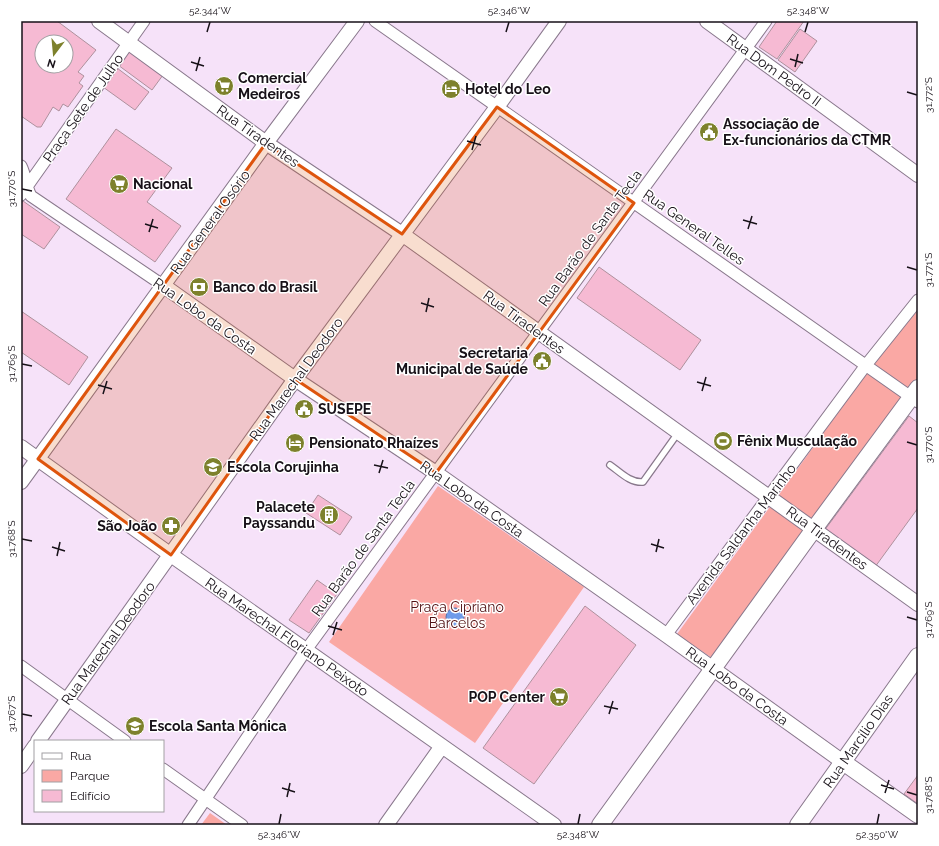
<svg xmlns="http://www.w3.org/2000/svg" width="939" height="846" font-family="Raleway,sans-serif">
  <style>
    .green { fill: #faa8a4 }
    .water { fill: #6f9bea; stroke: #5572ab }
    .building { fill: #f6bad3; stroke: #ae919d; fill-rule: evenodd }
    .lines { fill: none; stroke-linecap: round; stroke-linejoin: round }
    .service-casing { stroke: #89788c; stroke-width: 8 }
    .minor-casing { stroke: #89788c; stroke-width: 13 }
    .tertiary-casing { stroke: #89788c; stroke-width: 16 }
    .secondary-casing { stroke: #89788c; stroke-width: 18 }
    .service { stroke: #fff; stroke-width: 5.5 }
    .minor { stroke: #fff; stroke-width: 11 }
    .tertiary { stroke: #fff; stroke-width: 14 }
    .secondary { stroke: #fff; stroke-width: 16 }
    .marked { fill: #de550d; fill-opacity: 0.2; stroke: #de550d; stroke-width: 3; stroke-linejoin: round }
    .ticks { fill: none; stroke: #171118; stroke-width: 1.5 }
    .labels { text-anchor: middle; dominant-baseline: central; stroke-width: 3; stroke-linejoin: round; paint-order: stroke }
    .street-label { font-size: 14px; fill: #171118; stroke: #fff }
    .poi-label { font-size: 14px; font-weight: bold; fill: #171118; stroke: #fff; text-anchor: start }
    .park-label { font-size: 14px; fill: #511215; stroke: #fff }
    .neatline { fill: none; stroke: #171118; stroke-width: 1.5 }
    .ticks-label { font-size: 10px; text-anchor: middle; fill: #171118 }
  </style>
  <rect width="100%" height="100%" fill="#f6e2f9"/>
  <path class="green" d="M918 310V382L911 392 873 363Z
    M868 371 905 398 814 521 778 496Z
    M438 486 584 587 475 743 329 642Z
    M772 504 807 531 712 658 677 634Z
    M210 813 227 825H201Z"/>
  <path class="water" d="M446 617a9 9 0 1 1 18 0a9 9 0 1 1-18 0Z"/>
  <path class="building" d="M21 21H57L96 50 78 72 84 76 79 83 83 86 68 107 63 104 59 111 53 107 41 127H37L21 116ZM42 42H66V66H42Z
    M777 21H804L777 59 759 47Z
    M800 29 817 41 795 72 778 60Z
    M129 51 163 75 152 90 118 65Z
    M117 68 149 92 135 110 103 87Z
    M116 129 172 168 147 202 181 226 155 262 66 199Z
    M23 201 60 227 44 249 21 234V204Z
    M599 267 701 340 680 370 577 298Z
    M21 311 88 357 69 385 21 352Z
    M909 416 918 423V508L875 567 824 531Z
    M318 495 352 517 340 535 306 513Z
    M317 580 337 594 309 633 289 620Z
    M585 606 636 645 534 784 483 748Z
    M918 775V804L904 794Z"/>
  <g class="lines">
    <defs>
      <path id="service" d="M610 465C620 472 630 483 643 482L678 433"/>
      <path id="minor" d="M375 21 918 402
        M21 166C26 176 26 187 31 196L164 286
        M21 195 144 21
        M666 635 866 365 918 300
        M21 666 125 741
        M163 769 242 825
        M188 825 306 650 766 21"/>
      <path id="tertiary" d="M99 21 266 143 402 234 918 604
        M707 21 918 175
        M164 286 295 379 436 473 666 635 843 762
        M21 447 171 555 554 825
        M21 482 266 143 357 21
        M38 741 295 379 497 107 559 21
        M21 766 35 746
        M386 825 442 746"/>
      <path id="secondary" d="M843 762 918 815
        M600 825 814 529 918 388
        M798 825 918 656"/>
    </defs>
    <use href="#service" class="service-casing"/>
    <use href="#minor" class="minor-casing"/>
    <use href="#tertiary" class="tertiary-casing"/>
    <use href="#secondary" class="secondary-casing"/>
    <use href="#service" class="service"/>
    <use href="#minor" class="minor"/>
    <use href="#tertiary" class="tertiary"/>
    <use href="#secondary" class="secondary"/>
  </g>
  <path class="marked" d="M497 107 634 203 436 473 295 379 171 555 38 459 266 143 402 234Z"/>
  <path class="ticks" d="M207 32 210 22M506 32 509 22M805 32 808 22M790 59 803 63M191 62 204 66M795 67 798 54M196 71 200 57M907 92 917 95M467 141 481 145M472 150 476 136M22 189 32 191M743 220 757 224M145 224 158 228M748 229 752 216M149 232 153 219M907 267 917 270M421 303 434 307M426 312 429 298M22 364 32 366M697 382 711 386M98 385 112 389M702 391 706 377M103 394 107 381M907 442 917 445M374 465 388 468M379 473 383 460M22 539 32 541M651 544 664 548M52 547 65 551M656 552 659 539M57 556 60 542M907 617 917 620M328 626 342 630M333 635 337 622M604 706 618 709M22 714 32 716M609 714 613 701M881 785 894 789M282 788 295 792M907 792 917 795M885 793 889 780M287 797 290 783M279 824 281 814M578 824 580 814M877 824 879 814"/>
  <defs>
    <symbol id="supermarket-disc" viewBox="-11 -11 22 22"><circle r="9.5" fill="#7d812c" stroke="#fff"/><path d="M-6-5.5h2.5l.6 2H6L4.5 2H-2.5L-4.4-4H-6ZM-1.5 3.2a1.3 1.3 0 1 0 .1 0ZM3 3.2a1.3 1.3 0 1 0 .1 0Z" fill="#fff"/></symbol>
    <symbol id="hotel-disc" viewBox="-11 -11 22 22"><circle r="9.5" fill="#7d812c" stroke="#fff"/><path d="M-6-4.5h1.5V1H6V5H4.5V3h-9V5H-6ZM-4 0a1.8 1.8 0 1 1 3.6 0ZM.5 0V-2.5h3Q6-2.5 6 0Z" fill="#fff"/></symbol>
    <symbol id="civic-disc" viewBox="-11 -11 22 22"><circle r="9.5" fill="#7d812c" stroke="#fff"/><path d="M-.6-6.5H3V-4.5H.6V-3L4-1V1h2V6H-6V1h2V-1L-.6-3ZM-1.2 2.5V6h2.4V2.5Z" fill="#fff"/></symbol>
    <symbol id="bank-disc" viewBox="-11 -11 22 22"><circle r="9.5" fill="#7d812c" stroke="#fff"/><path d="M-6-4H6V4H-6ZM0-2.3a2.3 2.3 0 1 0 0 4.6a2.3 2.3 0 1 0 0-4.6Z" fill="#fff"/></symbol>
    <symbol id="stadium-disc" viewBox="-11 -11 22 22"><circle r="9.5" fill="#7d812c" stroke="#fff"/><path d="M0-5a6.5 5 0 1 0 0 10a6.5 5 0 1 0 0-10ZM-3.5-1.8h7v3.6h-7Z" fill="#fff"/></symbol>
    <symbol id="school-disc" viewBox="-11 -11 22 22"><circle r="9.5" fill="#7d812c" stroke="#fff"/><path d="M0-5L7-2L0 1L-7-2ZM-4 1L0 2.5L4 1V4Q0 6-4 4Z" fill="#fff"/></symbol>
    <symbol id="building-disc" viewBox="-11 -11 22 22"><circle r="9.5" fill="#7d812c" stroke="#fff"/><path d="M-4-6H4V6H1V3H-1V6H-4ZM-2.5-4.3h1.7v1.8h-1.7ZM.8-4.3h1.7v1.8H.8ZM-2.5-1h1.7V.8h-1.7ZM.8-1h1.7V.8H.8Z" fill="#fff"/></symbol>
    <symbol id="pharmacy-disc" viewBox="-11 -11 22 22"><circle r="9.5" fill="#7d812c" stroke="#fff"/><path d="M-2-6h4v4h4v4h-4v4h-4v-4h-4v-4h4Z" fill="#fff"/></symbol>
  </defs>
  <g fill-rule="evenodd">
    <use href="#supermarket-disc" x="213" y="75" width="22" height="22"/>
    <use href="#hotel-disc" x="440" y="78" width="22" height="22"/>
    <use href="#civic-disc" x="698" y="121" width="22" height="22"/>
    <use href="#supermarket-disc" x="108" y="173" width="22" height="22"/>
    <use href="#bank-disc" x="188" y="276" width="22" height="22"/>
    <use href="#civic-disc" x="531" y="350" width="22" height="22"/>
    <use href="#civic-disc" x="293" y="398" width="22" height="22"/>
    <use href="#stadium-disc" x="712" y="430" width="22" height="22"/>
    <use href="#hotel-disc" x="284" y="432" width="22" height="22"/>
    <use href="#school-disc" x="202" y="456" width="22" height="22"/>
    <use href="#building-disc" x="318" y="504" width="22" height="22"/>
    <use href="#pharmacy-disc" x="160" y="515" width="22" height="22"/>
    <use href="#supermarket-disc" x="548" y="686" width="22" height="22"/>
    <use href="#school-disc" x="124" y="715" width="22" height="22"/>
  </g>
  <g class="labels">
    <g class="street-label">
      <text transform="translate(774 70) rotate(36)">Rua Dom Pedro II</text>
      <text transform="translate(83 108) rotate(-55)">Praça Sete de Julho</text>
      <text transform="translate(258 136) rotate(35)">Rua Tiradentes</text>
      <text transform="translate(210 222) rotate(-54)">Rua General Osório</text>
      <text transform="translate(694 227) rotate(35)">Rua General Telles</text>
      <text transform="translate(590 238) rotate(-54)">Rua Barão de Santa Tecla</text>
      <text transform="translate(205 316) rotate(35)">Rua Lobo da Costa</text>
      <text transform="translate(524 322) rotate(36)">Rua Tiradentes</text>
      <text transform="translate(296 379) rotate(-54)">Rua Marechal Deodoro</text>
      <text transform="translate(472 499) rotate(35)">Rua Lobo da Costa</text>
      <text transform="translate(741 534) rotate(-53)">Avenida Saldanha Marinho</text>
      <text transform="translate(827 538) rotate(36)">Rua Tiradentes</text>
      <text transform="translate(363 548) rotate(-54)">Rua Barão de Santa Tecla</text>
      <text transform="translate(287 637) rotate(35)">Rua Marechal Floriano Peixoto</text>
      <text transform="translate(108 643) rotate(-54)">Rua Marechal Deodoro</text>
      <text transform="translate(737 686) rotate(36)">Rua Lobo da Costa</text>
      <text transform="translate(858 741) rotate(-55)">Rua Marcílio Dias</text>
    </g>
    <g class="poi-label">
      <text x="238" y="78">Comercial<tspan x="238" dy="16">Medeiros</tspan></text>
      <text x="465" y="89">Hotel do Leo</text>
      <text x="723" y="124">Associação de<tspan x="723" dy="16">Ex-funcionários da CTMR</tspan></text>
      <text x="133" y="184">Nacional</text>
      <text x="213" y="287">Banco do Brasil</text>
      <text x="528" y="353" text-anchor="end">Secretaria<tspan x="528" dy="16">Municipal de Saúde</tspan></text>
      <text x="318" y="409">SUSEPE</text>
      <text x="737" y="441">Fênix Musculação</text>
      <text x="309" y="443">Pensionato Rhaízes</text>
      <text x="227" y="467">Escola Corujinha</text>
      <text x="315" y="507" text-anchor="end">Palacete<tspan x="315" dy="16">Payssandu</tspan></text>
      <text x="157" y="526" text-anchor="end">São João</text>
      <text x="545" y="697" text-anchor="end">POP Center</text>
      <text x="149" y="726">Escola Santa Mônica</text>
    </g>
    <g class="park-label">
      <text x="457" y="607">Praça Cipriano<tspan x="457" dy="16">Barcelos</tspan></text>
    </g>
  </g>
  <rect width="939" height="846" fill="none" stroke="#ffffff" stroke-width="44"/>
  <rect x="34" y="740" width="130" height="72" fill="#ffffff" stroke="#a2a0a3"/>
  <rect x="42" y="753" width="20" height="6" fill="#ffffff" stroke="#a2a0a3"/>
  <text x="70" y="760" font-size="12" fill="#171118">Rua</text>
  <rect x="42" y="770" width="20" height="12" fill="#faa8a4" stroke="#a2a0a3"/>
  <text x="70" y="780" font-size="12" fill="#171118">Parque</text>
  <rect x="42" y="790" width="20" height="12" fill="#f6bad3" stroke="#a2a0a3"/>
  <text x="70" y="800" font-size="12" fill="#171118">Edifício</text>
  <g transform="translate(54 54) rotate(196)"><circle r="19" fill="#ffffff" stroke="#a2a0a3"/>
  <path d="M0-3L7 15L0 10L-7 15Z" fill="#7d812c"/>
  <text y="-6" font-size="11" font-weight="bold" text-anchor="middle" fill="#171118">N</text>
  </g>
  <rect x="22" y="22" width="895" height="802" class="neatline"/>
  <g class="ticks-label">
    <text x="210" y="14">52.344°W</text>
    <text x="509" y="14">52.346°W</text>
    <text x="808" y="14">52.348°W</text>
    <text transform="translate(928 95) rotate(-90)" y="4">31.772°S</text>
    <text transform="translate(11 189) rotate(-90)" y="4">31.770°S</text>
    <text transform="translate(928 270) rotate(-90)" y="4">31.771°S</text>
    <text transform="translate(11 364) rotate(-90)" y="4">31.769°S</text>
    <text transform="translate(928 445) rotate(-90)" y="4">31.770°S</text>
    <text transform="translate(11 539) rotate(-90)" y="4">31.768°S</text>
    <text transform="translate(928 620) rotate(-90)" y="4">31.769°S</text>
    <text transform="translate(11 714) rotate(-90)" y="4">31.767°S</text>
    <text transform="translate(928 795) rotate(-90)" y="4">31.768°S</text>
    <text x="279" y="838">52.346°W</text>
    <text x="578" y="838">52.348°W</text>
    <text x="877" y="838">52.350°W</text>
  </g>
</svg>
